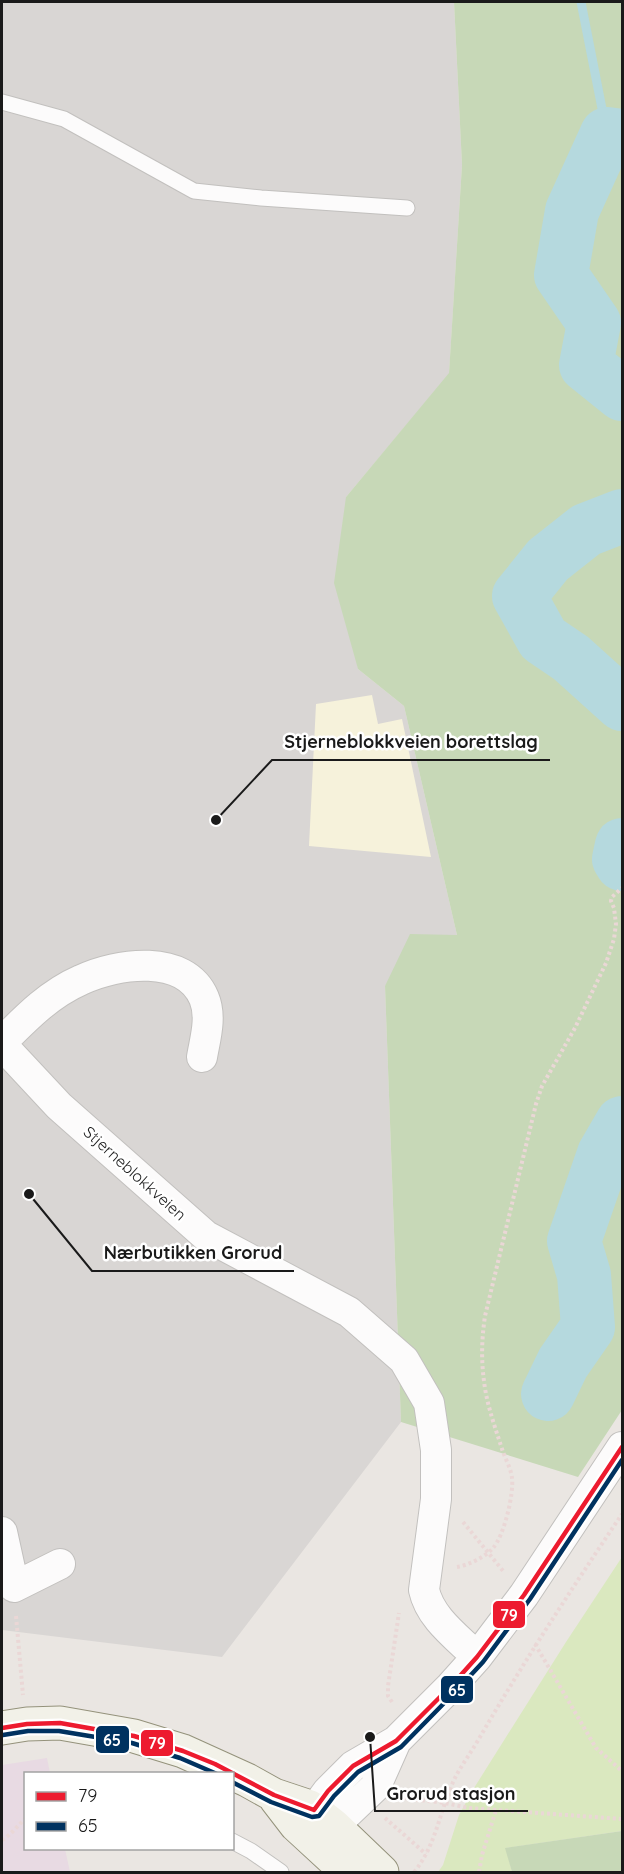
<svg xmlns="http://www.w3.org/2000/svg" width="624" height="1874" font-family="Quicksand,sans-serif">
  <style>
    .residential { fill: #d9d6d4 }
    .industrial { fill: #e8dae3 }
    .education { fill: #f6f2db }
    .grass { fill: #dae8bf }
    .forest { fill: #c7d8b7 }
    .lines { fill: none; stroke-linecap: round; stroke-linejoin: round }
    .stream { stroke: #b5d9de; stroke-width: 9 }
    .river { stroke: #b5d9de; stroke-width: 54 }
    .service-casing { stroke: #c2c0be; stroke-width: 17 }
    .minor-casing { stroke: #c2c0be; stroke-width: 32 }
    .secondary-casing { stroke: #94927b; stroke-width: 35 }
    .path { stroke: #ead7d6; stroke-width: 4; stroke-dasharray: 3 3; stroke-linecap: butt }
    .service { stroke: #fcfbfb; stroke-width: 15 }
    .minor { stroke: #fcfbfb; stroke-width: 30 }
    .secondary { stroke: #f2f1e8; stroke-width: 33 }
    .bus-1-casing { stroke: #fff; stroke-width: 9 }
    .bus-2-casing { stroke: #fff; stroke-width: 9 }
    .bus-1 { stroke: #ed1b2f; stroke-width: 4.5 }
    .bus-2 { stroke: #003260; stroke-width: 4.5 }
    .labels { text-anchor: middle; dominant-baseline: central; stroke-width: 5; stroke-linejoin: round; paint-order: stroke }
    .street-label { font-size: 16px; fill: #1a1a1a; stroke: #fff }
    .leader { fill: none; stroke: #1a1a1a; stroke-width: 2 }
    .callout-dot { fill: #1a1a1a; stroke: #fff; stroke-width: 2 }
    .callout-label { font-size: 18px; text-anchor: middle; font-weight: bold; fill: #1a1a1a; stroke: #fff; stroke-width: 5; stroke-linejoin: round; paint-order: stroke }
    .line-badge { stroke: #fff; stroke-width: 2 }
    .badge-label { font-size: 16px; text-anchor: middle; font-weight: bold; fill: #fff }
  </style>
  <rect width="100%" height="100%" fill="#eae6e2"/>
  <path class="residential" d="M2 2H454L462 165 449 374 346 497 358 669 404 706 457 935 385 986 401 1422 222 1657 2 1630Z"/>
  <path class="industrial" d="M47 1758 50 1773 26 1774V1848L65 1849 70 1872H2V1765Z"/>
  <path class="education" d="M372 695 378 724 402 719 431 857 309 846 316 704Z"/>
  <path class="grass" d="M622 1557V1831L506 1848 512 1872H438L443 1865 459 1815 474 1788 566 1642Z"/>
  <path class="forest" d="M454 2H622V1410L578 1477 401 1422 385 986 410 934 457 935 404 706 358 669 334 583 346 497 449 373 462 165Z
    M622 1831V1872H512L505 1848Z"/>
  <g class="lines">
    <path class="stream" d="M581 2 607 134"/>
    <path class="river" d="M622 136 607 134 572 211 561 275 594 323 586 365 622 394
      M622 516 586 530 548 560 519 596 543 639 571 658 622 704
      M622 845 619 859 622 864
      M548 1394 563 1363 588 1327 584 1275 574 1241 604 1154 622 1123"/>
    <defs>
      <path id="service" d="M2 102 64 119 194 191 261 198 407 208
        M232 1841 251 1851 281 1872"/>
      <path id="minor" d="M2 1042C26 1018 49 994 81 980 117 963 185 953 204 998 212 1017 205 1039 202 1057
        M2 1045 59 1106 206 1236 349 1312 404 1360 429 1403 436 1450V1499L424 1590C430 1618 457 1637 477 1657
        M2 1532 14 1587 60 1564
        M396 1741 376 1786 334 1826 324 1832 308 1835 309 1821 314 1810 328 1791 353 1766 396 1741 451 1686 477 1657 524 1595 622 1447"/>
      <path id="secondary" d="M2 1728 27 1724 60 1723 134 1736 183 1751 247 1780 274 1795 310 1807 334 1826 382 1872
        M276 1799 296 1825 347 1872"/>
    </defs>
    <use href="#service" class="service-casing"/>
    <use href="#minor" class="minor-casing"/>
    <use href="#secondary" class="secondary-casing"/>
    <path class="path" d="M463 1522 504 1572
      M457 1567C469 1565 485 1557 493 1548 504 1536 514 1494 512 1478 511 1469 506 1460 503 1452 497 1433 490 1414 486 1394 481 1367 481 1343 485 1316L536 1104 542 1086 575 1028 606 963 614 939 616 924 614 908 611 901 612 897 622 888
      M16 1616 23 1695
      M535 1644 596 1748 622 1771
      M392 1702 388 1696V1686L399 1613
      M404 1798 445 1803 469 1808 622 1819
      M385 1818 426 1854
      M2 1840C10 1836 18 1825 26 1818
      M414 1872C437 1845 440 1807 456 1776 463 1763 472 1751 480 1737 524 1661 573 1587 622 1514
      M479 1872 482 1855 496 1810"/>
    <use href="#service" class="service"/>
    <use href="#minor" class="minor"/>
    <use href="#secondary" class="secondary"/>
    <defs>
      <path id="bus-1" d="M2 1728 27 1724 60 1723 134 1736 183 1751 215 1764 274 1795 314 1810 328 1791 353 1766 396 1741 451 1686 477 1657 524 1595 622 1447"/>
      <path id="bus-2" d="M3 1735 28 1731H59L132 1743 180 1758 217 1774
        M232 1782 271 1802 312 1817 319 1816 334 1796 358 1772 401 1747 456 1691 483 1662 530 1599 622 1460"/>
    </defs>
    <use href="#bus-1" class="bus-1-casing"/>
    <use href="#bus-2" class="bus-2-casing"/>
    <use href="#bus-1" class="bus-1"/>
    <use href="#bus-2" class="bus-2"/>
  </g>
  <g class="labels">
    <g class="street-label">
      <text transform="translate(135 1173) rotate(42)">Stjerneblokkveien</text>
    </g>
  </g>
  <path class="leader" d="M216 820L272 760H550M29 1194L92 1271H294M370 1737L375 1811H528"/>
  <g class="callout-dot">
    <circle cx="216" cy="820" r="6"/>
    <circle cx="29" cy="1194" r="6"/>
    <circle cx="370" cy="1737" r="6"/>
  </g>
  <g class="callout-label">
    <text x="411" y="748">Stjerneblokkveien borettslag</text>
    <text x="193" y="1259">Nærbutikken Grorud</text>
    <text x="451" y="1800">Grorud stasjon</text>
  </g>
  <g class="line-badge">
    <rect x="492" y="1600" width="34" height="29" rx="6" fill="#ed1b2f"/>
    <rect x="440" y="1675" width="34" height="29" rx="6" fill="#003260"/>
    <rect x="95" y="1725" width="35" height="29" rx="6" fill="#003260"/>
    <rect x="140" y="1729" width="34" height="28" rx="6" fill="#ed1b2f"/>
  </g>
  <g class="badge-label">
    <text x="509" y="1621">79</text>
    <text x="457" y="1696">65</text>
    <text x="112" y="1746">65</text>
    <text x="157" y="1749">79</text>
  </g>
  <rect width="624" height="1874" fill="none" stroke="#1a1a1a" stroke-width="6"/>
  <rect x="24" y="1772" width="210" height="78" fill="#ffffff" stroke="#a3a3a3" stroke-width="1.5"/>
  <rect x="36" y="1792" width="30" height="9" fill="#ed1b2f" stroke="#a3a3a3" stroke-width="1.5"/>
  <text x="78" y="1802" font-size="18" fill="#1a1a1a">79</text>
  <rect x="36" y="1822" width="30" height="9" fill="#003260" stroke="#a3a3a3" stroke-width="1.5"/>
  <text x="78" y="1832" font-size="18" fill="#1a1a1a">65</text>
</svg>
